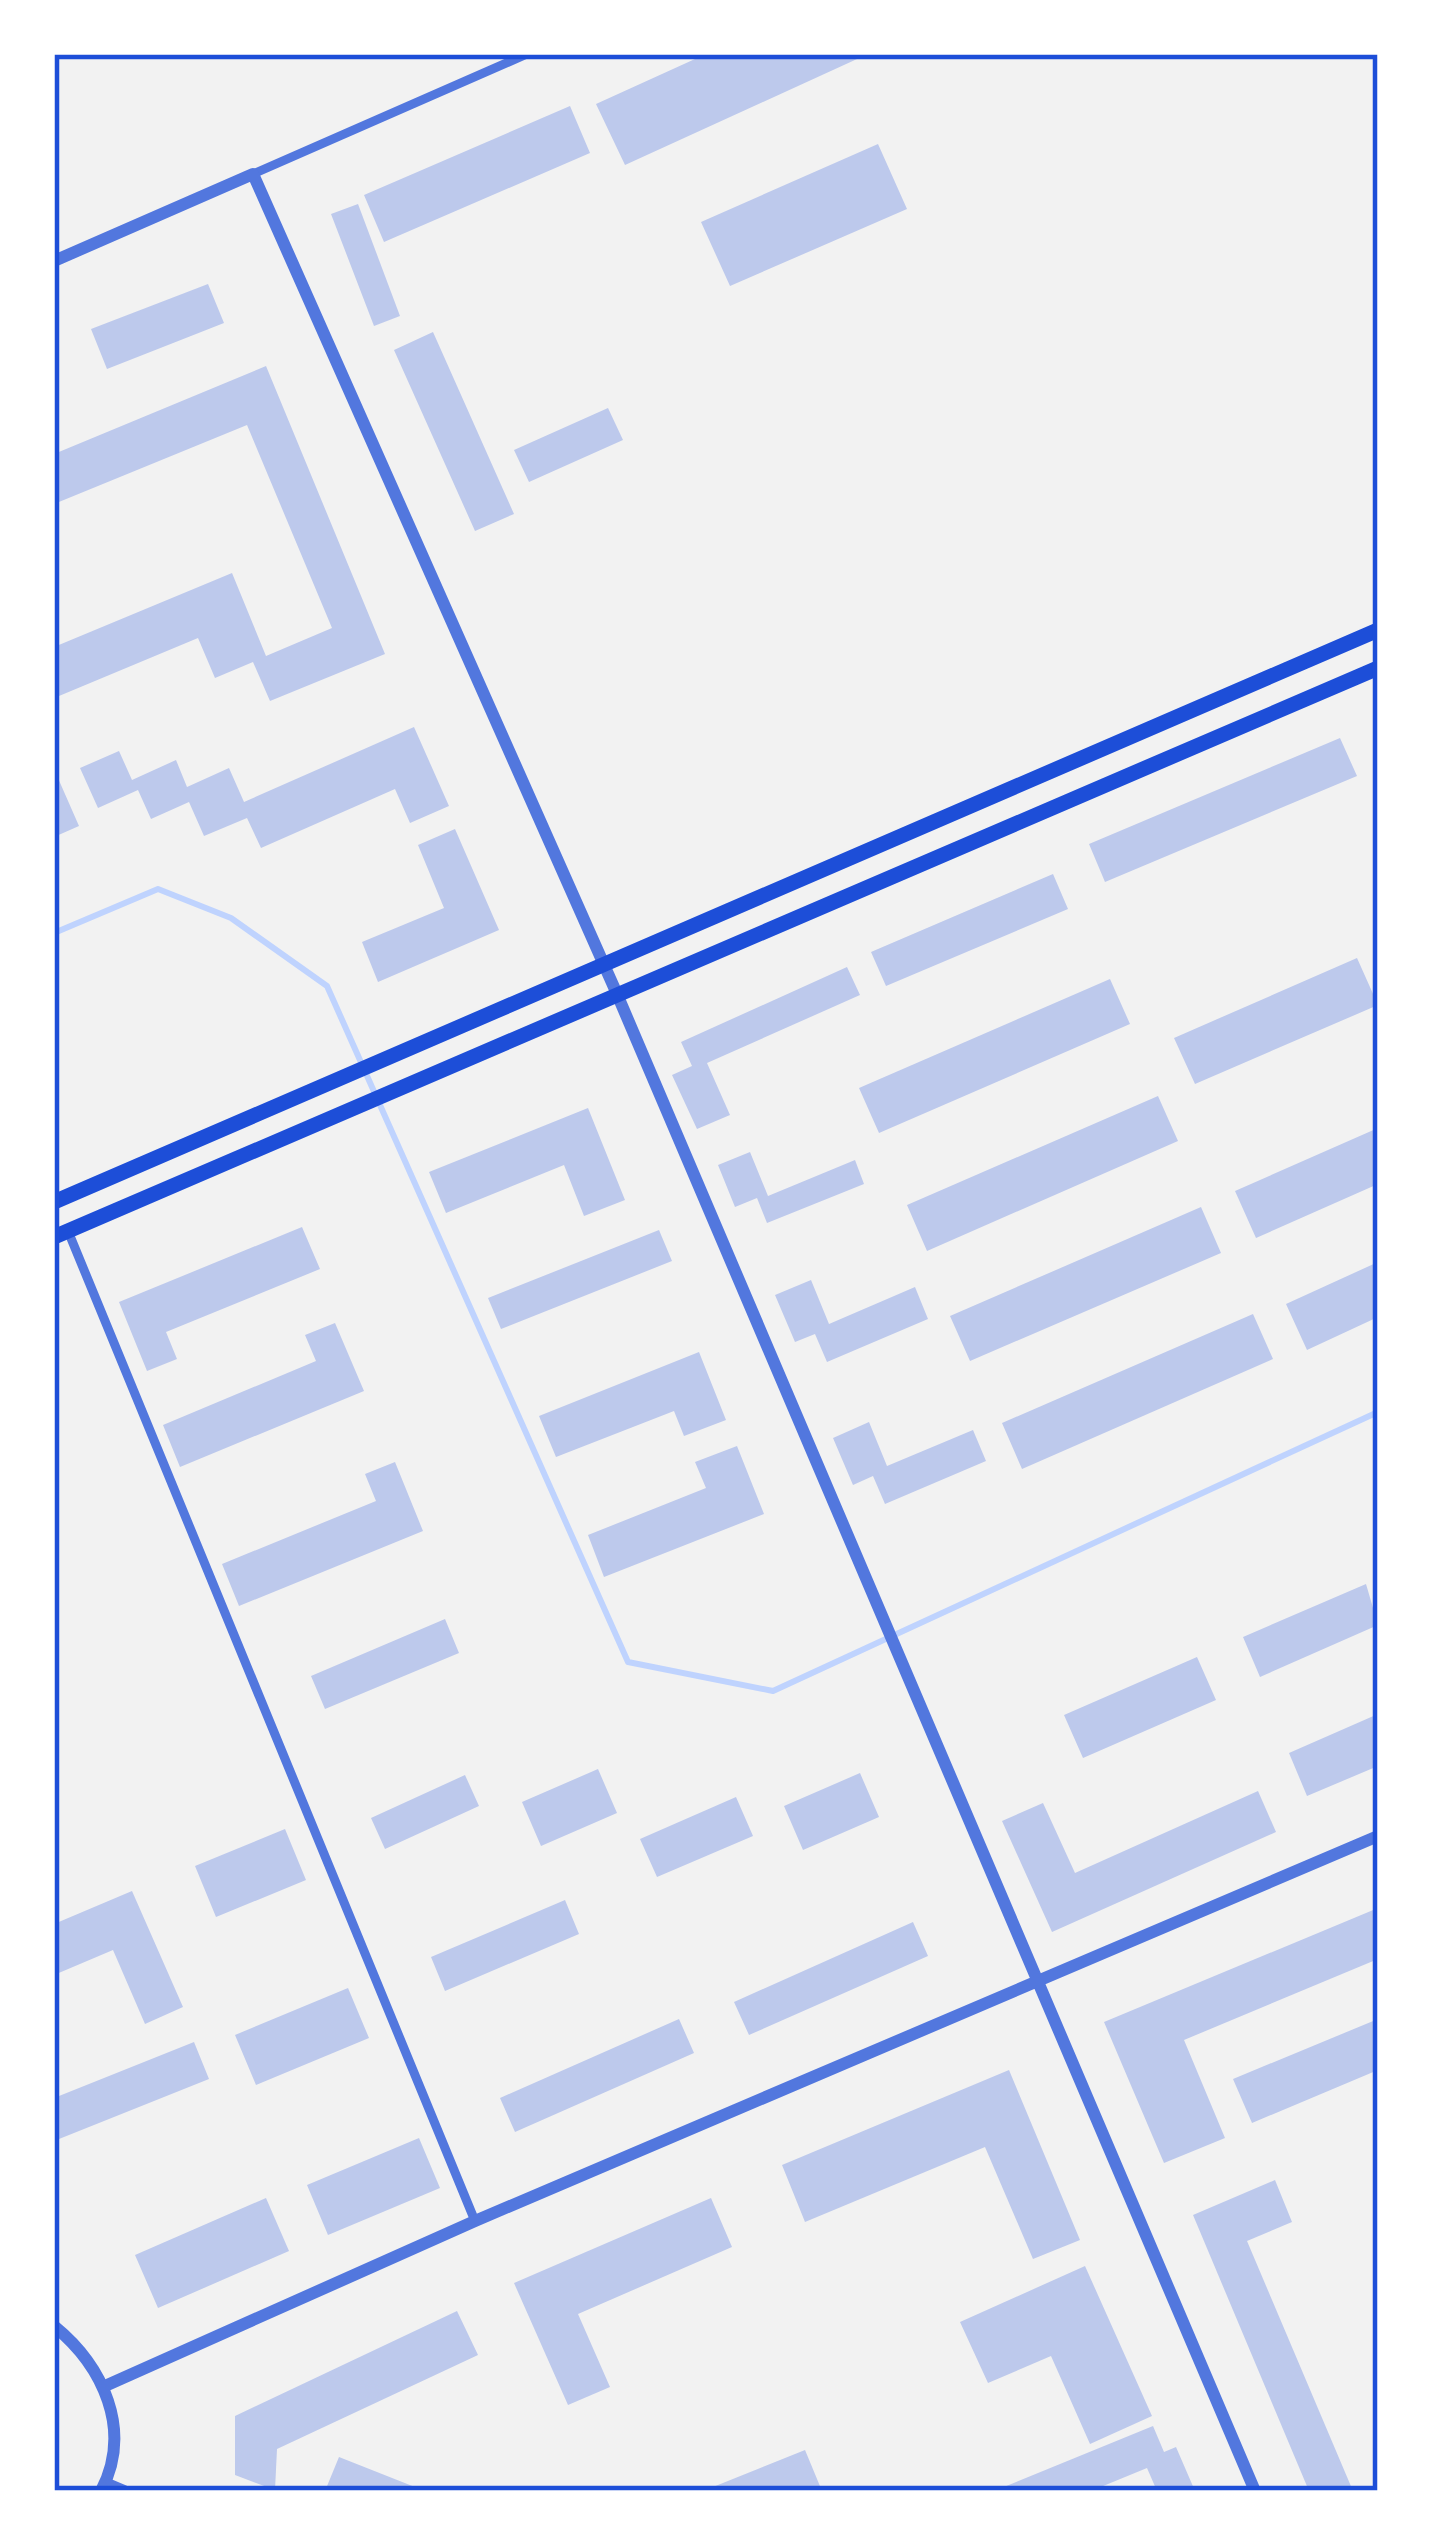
<svg xmlns="http://www.w3.org/2000/svg" width="1432" height="2545" font-family="Manrope,sans-serif">
  <style>
    .lines { fill: none; stroke-linecap: round; stroke-linejoin: round }
    .stream { stroke: #bfd3fe; stroke-width: 6 }
    .building { fill: #bdc9ec }
    .minor { stroke: #5277de; stroke-width: 9 }
    .tertiary { stroke: #5277de; stroke-width: 12 }
    .primary { stroke: #1d4ed8; stroke-width: 15 }
    .neatline { fill: none; stroke: #1d4ed8; stroke-width: 4.5 }
  </style>
  <rect width="100%" height="100%" fill="#f2f2f2"/>
  <g class="lines">
    <path class="stream" d="M54 933 158 889 231 918 327 986 628 1662 773 1691 1378 1412"/>
  </g>
  <path class="building" d="M706 54H868L625 165 596 104Z
    M570 106 590 153 384 242 364 195Z
    M878 144 907 209 730 286 701 222Z
    M358 204 400 316 374 326 331 214Z
    M208 284 224 323 107 369 91 329Z
    M433 332 514 514 475 531 394 350Z
    M266 366 385 654 270 701 253 662 215 678 198 638 59 696 54 647 232 573 266 656 332 628 247 425 54 504V454Z
    M608 408 623 440 529 482 514 450Z
    M414 727 449 806 410 823 395 789 261 848 247 818 204 836 189 802 151 819 138 790 98 808 80 768 119 751 132 780 176 760 187 787 229 768 244 802Z
    M1340 738 1357 776 1105 882 1089 844Z
    M54 769 79 826 54 837Z
    M455 829 499 930 378 982 362 942 444 908 418 845Z
    M1053 874 1068 909 886 986 871 952Z
    M1357 958 1378 1005 1195 1084 1174 1038Z
    M847 967 860 995 707 1063 730 1115 697 1129 672 1075 692 1066 681 1042Z
    M1110 979 1130 1024 879 1133 859 1088Z
    M1158 1096 1178 1141 927 1251 907 1205Z
    M588 1108 625 1200 584 1216 564 1165 446 1213 429 1172Z
    M1378 1128V1184L1256 1238 1235 1191Z
    M750 1152 768 1196 855 1160 864 1184 767 1223 757 1198 735 1207 718 1165Z
    M1201 1207 1221 1253 970 1361 950 1316Z
    M302 1227 320 1269 166 1332 177 1359 147 1371 119 1302Z
    M659 1230 672 1261 501 1329 488 1298Z
    M1378 1262V1317L1307 1350 1286 1304Z
    M811 1280 829 1324 915 1287 928 1319 827 1362 815 1334 795 1342 775 1295Z
    M1253 1314 1273 1359 1022 1469 1002 1423Z
    M335 1323 364 1391 180 1467 163 1425 316 1361 305 1335Z
    M699 1352 726 1420 684 1436 674 1411 556 1457 539 1416Z
    M869 1422 887 1466 973 1430 986 1461 885 1504 873 1476 853 1485 833 1438Z
    M737 1446 764 1514 604 1577 588 1535 706 1488 695 1462Z
    M395 1462 423 1531 239 1606 222 1564 376 1501 365 1474Z
    M1366 1584 1378 1625 1260 1677 1243 1637Z
    M445 1619 459 1653 325 1709 311 1676Z
    M1197 1657 1216 1700 1083 1758 1064 1715Z
    M1378 1714V1766L1307 1796 1289 1753Z
    M598 1769 617 1813 541 1846 522 1802Z
    M860 1773 879 1817 803 1850 784 1806Z
    M465 1775 479 1806 385 1849 371 1818Z
    M1258 1791 1276 1832 1052 1932 1002 1821 1043 1803 1075 1873Z
    M736 1797 753 1836 657 1877 640 1839Z
    M285 1829 306 1880 216 1917 195 1866Z
    M132 1891 183 2007 145 2024 113 1950 54 1975V1924Z
    M565 1900 579 1934 445 1991 431 1957Z
    M1378 1908V1959L1184 2040 1225 2138 1164 2163 1104 2022Z
    M913 1922 928 1956 749 2035 734 2002Z
    M348 1988 369 2038 256 2085 235 2035Z
    M679 2019 694 2053 515 2132 500 2098Z
    M1378 2019V2070L1252 2123 1233 2079Z
    M194 2042 209 2079 54 2141V2098Z
    M1009 2070 1080 2240 1033 2259 985 2147 805 2222 782 2165Z
    M419 2138 440 2188 328 2235 307 2185Z
    M1275 2180 1292 2222 1247 2241 1353 2491H1309L1193 2215Z
    M266 2198 289 2251 158 2308 135 2255Z
    M711 2198 732 2247 578 2314 610 2387 568 2405 514 2283Z
    M1085 2266 1152 2416 1090 2444 1051 2356 988 2383 960 2322Z
    M457 2311 478 2355 277 2449 275 2490 235 2475V2416Z
    M1153 2426 1164 2452 1176 2447 1195 2491H1157L1147 2468 1091 2491H994Z
    M805 2450 822 2491H703Z
    M339 2457 425 2491H325Z"/>
  <g class="lines">
    <path class="minor" d="M253 174 527 54
      M68 1231 475 2221"/>
    <path class="tertiary" d="M54 261 253 174 617 994 1255 2491
      M54 2326C103 2366 133 2430 101 2491
      M105 2386 475 2221 1378 1836
      M105 2483 124 2491"/>
    <path class="primary" d="M54 1202 1378 630
      M54 1237 1378 668"/>
  </g>
  <rect width="1432" height="2545" fill="none" stroke="#ffffff" stroke-width="114"/>
  <rect x="57" y="57" width="1318" height="2431" class="neatline"/>
</svg>
